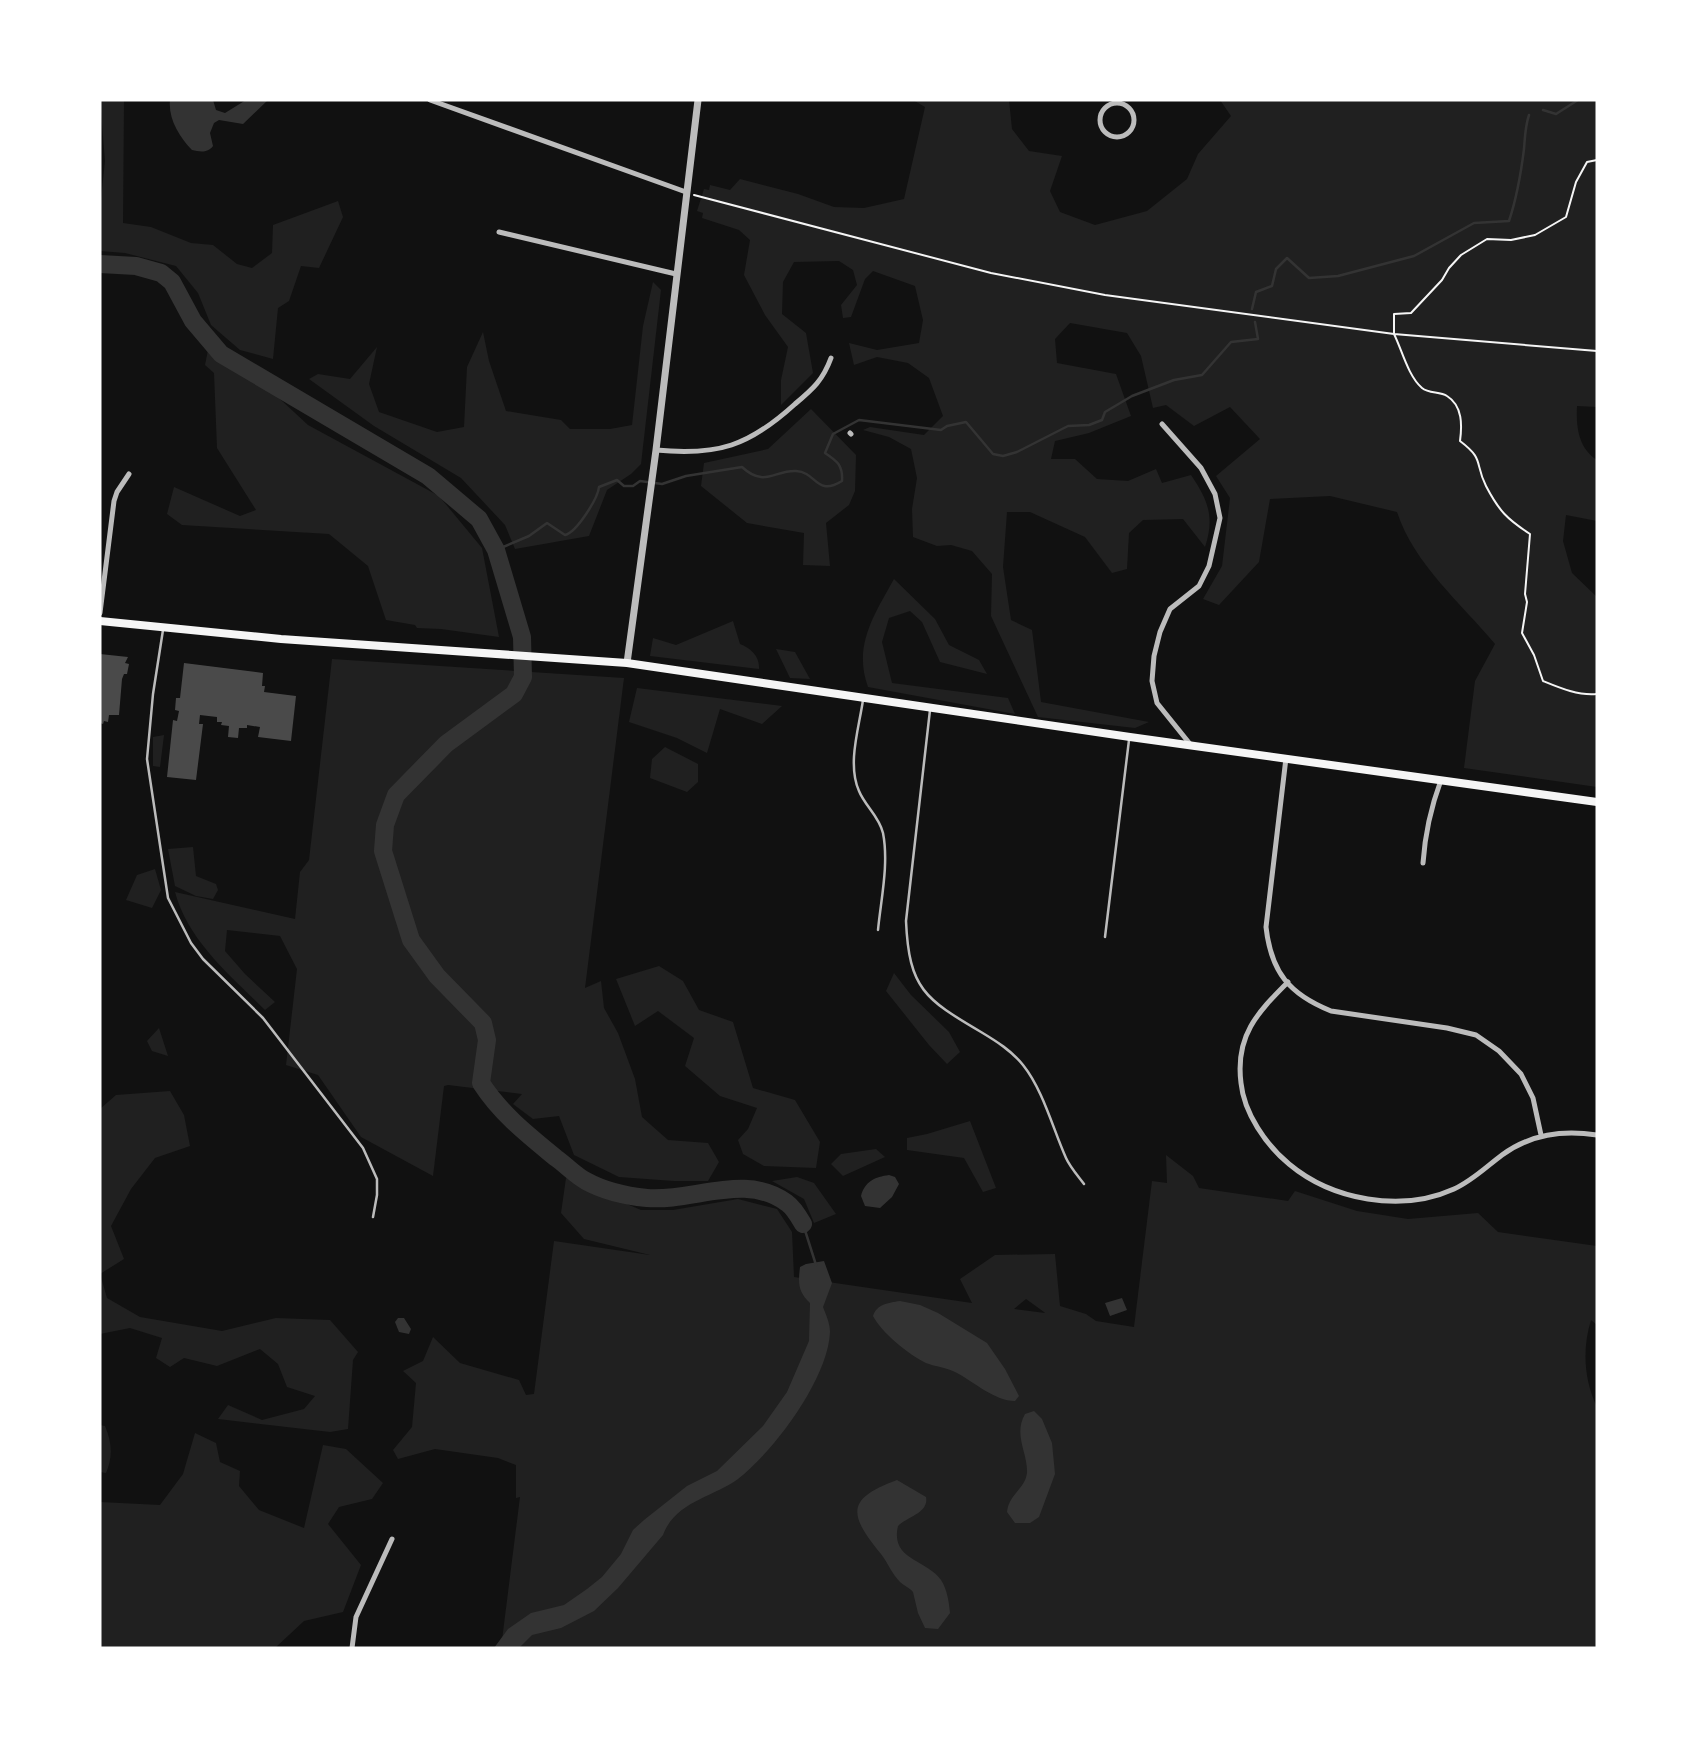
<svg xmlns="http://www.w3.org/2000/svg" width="1697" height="1748" font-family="'IBM Plex Serif',serif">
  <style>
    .green { fill: #202020; fill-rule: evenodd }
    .water { fill: #333 }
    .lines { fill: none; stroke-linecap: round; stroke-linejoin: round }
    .stream { stroke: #333; stroke-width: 2.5 }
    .river { stroke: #333; stroke-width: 18 }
    .building { fill: #4a4a4a }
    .path { stroke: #f5f5f5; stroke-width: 2 }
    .service { stroke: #bcbcbc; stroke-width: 2.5 }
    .minor { stroke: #bcbcbc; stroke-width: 5 }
    .tertiary { stroke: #bcbcbc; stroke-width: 7 }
    .secondary { stroke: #f5f5f5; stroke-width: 8 }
  </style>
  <rect width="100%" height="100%" fill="#111"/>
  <path class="green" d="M100 100H124L123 223 151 227 191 243 213 245 237 264 252 268 272 253 273 225 338 201 343 217 319 268 301 266 289 301 278 308 273 359 240 350 211 325 198 293 176 266 125 253 100 251V209L105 161Z
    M913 100H1009L1012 129 1029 151 1062 156 1050 191 1060 212 1095 225 1147 211 1187 179 1198 154 1231 116 1220 100H1597V407L1577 406C1576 426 1578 448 1597 460V521L1566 515 1563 541 1572 573 1597 597V787L1464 768 1475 681 1495 644C1461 603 1414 564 1397 512L1330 496 1270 499 1259 562 1219 605 1203 599 1222 566 1230 498 1216 476 1260 439 1230 407 1194 426 1166 405 1153 408 1141 356 1127 333 1070 323 1055 339 1057 363 1116 374 1131 416 1089 433 1055 441 1051 459H1075L1097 479 1128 481 1156 469 1162 483 1191 475C1208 500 1215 517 1205 547L1183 519 1143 520 1129 533 1127 569 1112 573 1085 537 1030 512H1007L1003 567 1011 620 1032 630 1041 702 1149 722 1135 728 1038 717 991 616 992 574 972 551 951 545 937 546 913 537 912 509 917 478 911 449 889 437 863 430 870 427 924 435 943 416 929 378 908 363 877 357 854 365 849 343 877 350 919 343 923 320 915 286 873 271 865 279 851 317 843 318 841 305 857 285 853 270 839 261 794 262 783 282 782 314 806 333 813 373 781 405V380L788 347 765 315 744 275 750 240 739 230 702 218 703 213 697 211 704 189 709 190 710 185 730 190 740 179 798 194 834 207 864 208 904 199 925 107Z
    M653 282 661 290 641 464 631 474 607 490 589 536 515 549 505 525 461 478 374 426 309 379 318 374 350 379 377 347 369 384 379 412 437 432 464 427 467 367 483 332 489 361 506 411 561 420 570 429H610L632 425 643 326Z
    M211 335 308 425 439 496 482 548 499 637 441 629 417 628 415 625 386 620 368 566 329 534 182 525 167 514 174 487 240 516 256 510 217 448 214 373 205 365Z
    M811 409 856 455 855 491 849 505 826 523 830 566 803 565 804 533 747 523 701 486 704 463 768 449Z
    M894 579 935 619 949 645 979 660 987 674 940 662 922 622 910 611 889 618 882 642 892 683 1008 698 1015 714 868 687C853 646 874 615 894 579Z
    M733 621 740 644C750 648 760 656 759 669L650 656 653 638 676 645Z
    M776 649 795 652 810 679 790 678Z
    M332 659 624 678 585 988 601 981 604 1008 618 1033 635 1079 642 1117 668 1140 708 1143 719 1162 708 1181H674L619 1177 574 1155 559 1116 533 1119 513 1104 522 1094 448 1085 444 1086 433 1176 361 1137 318 1075 286 1065 297 969 280 936 227 930 225 951 245 974 275 1002 265 1010C231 976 188 941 175 892L295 919 300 872 309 860Z
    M637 688 782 706 762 724 720 709 707 753 677 738 629 722Z
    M164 735 160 767 153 766V737Z
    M665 747 698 764V782L687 792 650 778 652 759Z
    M193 847 196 876 216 884 218 890 213 899 196 896 175 886 168 849Z
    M155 869 161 890 152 908 126 900 137 875Z
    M659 966 683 981 699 1010 733 1022 753 1088 795 1100 820 1142 816 1168 764 1166 743 1154 738 1140 748 1129 757 1108 720 1096 685 1066 694 1038 658 1011 635 1026 616 979Z
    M894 973 911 995 949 1032 960 1052 947 1064 929 1045 886 991Z
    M159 1028 168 1056 152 1051 147 1041Z
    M170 1091 184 1115 190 1146 155 1158 131 1189 111 1226 124 1259 100 1274 107 1298 140 1317 222 1331 276 1318 330 1320 358 1352 353 1360 348 1429 330 1432 218 1419 228 1405 262 1420 304 1409 315 1396 287 1387 278 1364 260 1349 217 1366 184 1358 170 1367 156 1358 162 1338 130 1328 100 1334V1109L116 1095Z
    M970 1121 996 1188 983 1192 964 1158 907 1150V1138L927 1134Z
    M876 1149 885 1157 843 1176 831 1164 841 1154Z
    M1166 1155 1193 1176 1199 1188 1288 1201 1295 1191 1357 1211 1408 1219 1478 1213 1498 1232 1597 1246V1325L1591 1320C1582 1349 1584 1380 1597 1407V1648H501L520 1497 516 1498V1465L498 1458 435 1449 398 1459 393 1450 412 1427 416 1383 403 1371 423 1361 433 1337 460 1363 519 1380 526 1395 534 1394 554 1241 650 1255 584 1239 561 1213 566 1178 641 1210H673L738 1199 777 1209 792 1232 794 1277 972 1303 960 1279 995 1255 1055 1254 1060 1306 1086 1314 1096 1321 1134 1327 1152 1181 1167 1183ZM1026 1299 1044 1312 1045 1313 1014 1309Z
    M797 1177 814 1183 836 1214 814 1223 804 1199 772 1181Z
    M100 1425 105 1426C112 1442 113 1457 106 1473L100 1472Z
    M195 1433 216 1443 220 1462 240 1471 239 1486 259 1510 304 1528 323 1445 346 1449 383 1483 372 1499 339 1507 328 1524 361 1565 343 1612 304 1621 275 1648H100V1502L160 1505 183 1474Z"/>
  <path class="water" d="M170 100H213L216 110 225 113 246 100H268L243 124 219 120 214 123 210 133 213 146C208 153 200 152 192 150 179 137 168 118 170 100Z
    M889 1175 895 1177 899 1184 892 1197 880 1208 865 1206 861 1196C865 1181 875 1177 889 1175Z
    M824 1261 832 1283 823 1307C826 1315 830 1323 830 1332 828 1379 774 1451 738 1479 713 1497 675 1502 663 1535L618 1588 594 1611 561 1628 532 1635 519 1648H494L508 1629 531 1613 564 1605 587 1589 602 1577 621 1554 633 1530 644 1520 687 1486 717 1471 763 1426 787 1392 809 1341 810 1303C798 1292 798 1283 800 1267L806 1264Z
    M1122 1298 1127 1310 1110 1316 1105 1303Z
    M900 1301 920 1305 938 1313 987 1343 1005 1369 1019 1396 1015 1401C995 1401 974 1382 957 1373 946 1367 936 1367 926 1363 909 1355 881 1332 873 1316 877 1304 888 1303 900 1301Z
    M398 1318H404L411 1329 409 1334 399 1332 395 1322Z
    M1034 1411 1042 1419 1052 1443 1055 1474 1039 1517 1030 1523H1015L1007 1512C1009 1494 1025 1489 1027 1473 1028 1453 1013 1435 1025 1414Z
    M897 1480 926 1497C929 1513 908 1516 898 1526 890 1560 926 1559 941 1580 947 1589 949 1602 950 1613L938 1629 925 1628 918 1613 913 1592C909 1587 904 1586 900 1582 892 1574 888 1563 881 1554 849 1515 845 1499 897 1480Z"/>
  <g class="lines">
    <path class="stream" d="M1543 110 1556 114 1578 100
      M1252 309 1256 292 1272 286 1276 269 1287 258 1309 278 1338 276 1414 256 1474 223 1509 221C1517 197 1521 173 1524 149 1525 137 1525 127 1529 115
      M496 550 529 536 547 523 565 535C577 532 598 498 599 487L617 480 624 486H633L640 481 662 484 686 476 742 467C765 488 774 470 796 471 817 472 816 497 842 481 843 465 837 461 825 453L833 434 859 420 941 430 947 426 966 422 993 454 1003 456 1017 452 1068 426 1089 425 1102 420 1105 412 1132 396 1174 380 1202 375 1231 342 1258 339 1255 322
      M803 1224 816 1265"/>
    <path class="river" d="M100 264 136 266 161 273 172 282 193 321 221 354 428 476 479 519 496 550 522 637 523 677 514 694 446 744 396 795 385 825 383 851 411 940 437 976 483 1023 487 1040 481 1083C501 1114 528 1135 556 1158 566 1165 575 1175 586 1181 604 1191 627 1196 647 1198 693 1202 746 1172 787 1203 794 1208 799 1217 803 1224"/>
  </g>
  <path class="building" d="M100 654 128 657 125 663 129 664 127 674H124L122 679 119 715H109L108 722 104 721 103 724 100 723Z
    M184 663 263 673 262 686H265L264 692 296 696 291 741 258 737 260 727 247 725V728H239L238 738 228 737 229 726 221 725 222 722H217V717L200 715 199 724H203L196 780 167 777 173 720 177 721 179 711 175 710 176 698H180Z"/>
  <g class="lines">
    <path class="path" d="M1597 160 1587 162 1576 182 1566 217 1535 235 1511 240 1487 239 1461 255 1449 268 1442 280 1411 313 1394 314V334C1402 350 1408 376 1422 388 1429 394 1440 391 1447 396 1463 406 1462 426 1460 441 1485 460 1474 462 1486 486 1499 511 1507 519 1530 534L1525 594 1527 602 1522 633 1534 655 1543 681C1560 688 1579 696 1597 694
      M694 195 991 273 1105 295 1394 334 1597 351"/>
    <path class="service" d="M163 630 153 694 147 759 168 898 191 943 203 959 263 1018 363 1148 377 1179V1195L373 1217
      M863 700C859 728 847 764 859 791 865 806 879 816 883 833 889 864 881 899 878 930
      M930 710 906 921C909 989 925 999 981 1032 996 1041 1012 1051 1023 1065 1043 1090 1053 1129 1066 1158 1070 1167 1078 1176 1084 1184
      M1105 937 1129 740"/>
    <path class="minor" d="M430 100 686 192
      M1100 120a17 17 0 1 1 34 0a17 17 0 1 1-34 0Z
      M499 232 676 274
      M1162 424 1201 468 1215 494 1220 518 1209 566 1199 586 1170 609 1160 632 1154 656 1152 681 1157 703 1190 744
      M850 433 851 434
      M656 450C718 456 749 446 795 404 813 389 823 380 831 358
      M100 613 114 501 117 492 129 474
      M1286 758 1266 927C1271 972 1289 994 1331 1011L1447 1028 1476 1035 1499 1051 1521 1074 1533 1098 1541 1135
      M1423 863C1425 834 1431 807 1441 780
      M1288 982C1257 1013 1235 1036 1241 1083 1244 1113 1266 1145 1289 1164 1332 1200 1401 1213 1454 1189 1472 1181 1486 1167 1502 1155 1531 1134 1562 1130 1597 1135
      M352 1648 356 1617 392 1539"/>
    <path class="tertiary" d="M627 663 656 450 698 100"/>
    <path class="secondary" d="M100 621 281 639 627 663 1130 737 1597 802"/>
  </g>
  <rect width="1697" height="1748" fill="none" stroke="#ffffff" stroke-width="203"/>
</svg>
